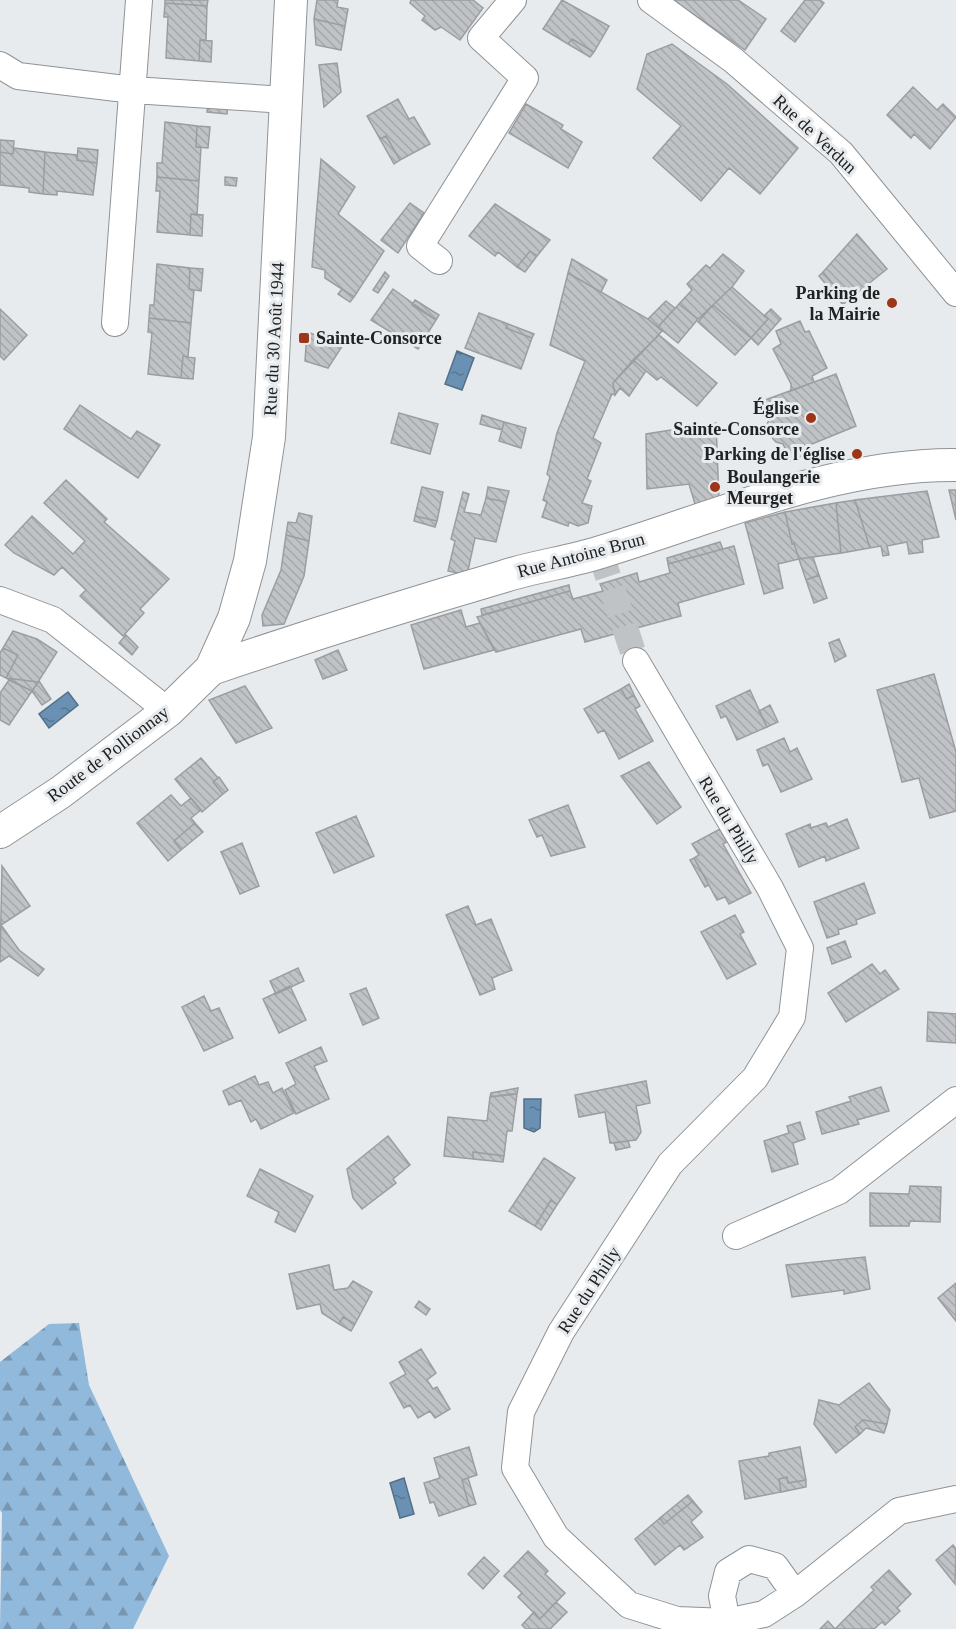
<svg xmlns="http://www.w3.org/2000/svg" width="956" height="1629" font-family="Georgia,serif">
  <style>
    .forest { fill: url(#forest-firs) }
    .water { fill: url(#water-ripples); stroke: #546f88; stroke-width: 1.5 }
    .building { fill: url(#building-back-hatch); stroke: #9b9ea1; stroke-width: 1.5 }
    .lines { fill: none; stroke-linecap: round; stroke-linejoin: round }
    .minor-tunnel { stroke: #bfc3c5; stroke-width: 26; stroke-dasharray: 26 13; stroke-linecap: butt }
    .minor-casing { stroke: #8f9396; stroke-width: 28 }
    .tertiary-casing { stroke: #8f9396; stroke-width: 34 }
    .minor { stroke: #fff; stroke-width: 26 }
    .tertiary { stroke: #fff; stroke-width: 32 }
    .poi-dot { fill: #9d3518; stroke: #e7ebee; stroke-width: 2 }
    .labels { text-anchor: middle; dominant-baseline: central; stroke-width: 6; stroke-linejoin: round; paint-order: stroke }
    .street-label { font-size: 18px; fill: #202122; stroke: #e7ebee }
    .poi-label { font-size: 18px; font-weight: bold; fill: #202122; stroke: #e7ebee; text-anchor: end }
  </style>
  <defs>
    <pattern id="forest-firs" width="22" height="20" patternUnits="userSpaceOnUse" patternTransform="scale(1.5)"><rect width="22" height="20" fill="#91b9dc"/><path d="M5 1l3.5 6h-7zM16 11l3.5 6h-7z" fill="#7696b2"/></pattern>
    <pattern id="water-ripples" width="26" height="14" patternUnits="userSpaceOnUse" patternTransform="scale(1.5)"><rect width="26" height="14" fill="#6a91b3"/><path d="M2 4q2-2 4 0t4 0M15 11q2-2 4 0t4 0" fill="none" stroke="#577691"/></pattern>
    <pattern id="building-back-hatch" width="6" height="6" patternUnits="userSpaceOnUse" patternTransform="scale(1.5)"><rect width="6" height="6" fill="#c0c3c6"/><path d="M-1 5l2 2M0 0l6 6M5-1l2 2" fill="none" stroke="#a5a7aa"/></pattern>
  </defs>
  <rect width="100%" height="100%" fill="#e7ebee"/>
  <path class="forest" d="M79 1323 89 1385 169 1556 133 1629H0L2 1513 0 1510V1362L49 1324Z"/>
  <path class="water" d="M457 351 474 358 462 390 445 384Z
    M68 692 78 705 49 728 39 714Z
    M524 1099H541L540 1128 534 1132 524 1128Z
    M404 1478 414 1514 400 1518 390 1483Z"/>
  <path class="building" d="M165 0H208L207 6 165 3Z
    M317 0H338L337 7 348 9 345 26 314 19Z
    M411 0H473L483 8 460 40 441 27 435 30 422 20 425 16 410 3Z
    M562 0 609 26 594 52 572 39 568 44 543 29Z
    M673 0H738L766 19 745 50Z
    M805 0H820L824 3 795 42 781 31Z
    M165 3 207 6 206 40H200L199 61 166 58 168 17H164Z
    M314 19 345 26 341 50 316 45Z
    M572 39 594 52 590 57 568 44Z
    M200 40 212 41 211 62 199 61Z
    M672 44 727 84 798 148 760 194 729 168 701 201 653 158 681 126 637 89 647 54Z
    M337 63 341 92 324 107 319 65Z
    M913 87 937 110 943 104 956 117 930 149 914 134 911 138 887 115Z
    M398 99 409 119 414 117 430 144 400 160 386 136 380 139 367 116Z
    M208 102 228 104 227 114 207 112Z
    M526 104 563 125 561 129 582 142 568 168 509 133Z
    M165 122 197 126 196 147H201L199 181 157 177V163H162Z
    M197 126 210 127 208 148 196 147Z
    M386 136 400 160 394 164 380 139Z
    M0 140 14 141 13 154 0 152Z
    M14 148 45 152 43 194 29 192V188L0 185V152L13 154Z
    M78 148 98 150 97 163 77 160Z
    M45 152 77 155V160L97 163 93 195 57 191V195L43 194Z
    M321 159 355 187 338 214 384 251 354 297 325 278V270L312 267Z
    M157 177 199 181 197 215 191 214 190 235 157 232 160 191H156Z
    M225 177 237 178 236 186 225 185Z
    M410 203 424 213 398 253 381 240Z
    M495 204 550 240 537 256 530 251 517 267 498 252 495 256 469 236Z
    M191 214 203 215 202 236 190 235Z
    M857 234 887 269 847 301 823 272Z
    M530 251 537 256 525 272 517 267Z
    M723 254 744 271 732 287 698 319 679 304 692 290 687 284 706 265 710 268Z
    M572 259 607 280 601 292 568 273Z
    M157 264 190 268 189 289 194 290 191 323 149 318 150 305H154Z
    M190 268 203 269 201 291 189 289Z
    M385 272 389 276 378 293 373 290Z
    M823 272 847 301 843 305 819 276Z
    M568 273 648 319 662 331 613 383 615 395 612 394 593 438 601 443 587 479 591 481 582 503 592 506 588 523 578 526 569 522 568 526 542 517 547 502 543 500 550 477 547 474 557 433 585 361 550 345Z
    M732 287 768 319 751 338 713 305Z
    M342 289 354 297 350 302 338 294Z
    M393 289 436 320 418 349 371 320Z
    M415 300 439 315 436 320 412 305Z
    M666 301 675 308 658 327 648 319Z
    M679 304 698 319 678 343 658 327Z
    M713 305 751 338 735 355 698 322Z
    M0 309 27 335 4 360 0 356Z
    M771 309 781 319 758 345 751 338 768 319 764 316Z
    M479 313 508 324 506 328 532 338 521 369 465 348Z
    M149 318 191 323 188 357 183 356 181 378 148 374 152 333 148 332Z
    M800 321 805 332 809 331 827 368 812 376 814 382 791 391V384L773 349 781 344 776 331Z
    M508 324 534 334 532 338 506 328Z
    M307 332 343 345 328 368 305 361Z
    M659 335 717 383 697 406 661 377 657 380 633 360Z
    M183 356 195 358 193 379 181 378Z
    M633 360 646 371 629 396 620 388 615 395 613 383Z
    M836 374 856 426 807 446 808 453 791 461 783 444 776 442 767 432 766 426 771 416 765 400Z
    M80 405 131 439 137 431 160 445 138 478 64 429Z
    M399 413 438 424 430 454 391 443Z
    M482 415 504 422 502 430 480 424Z
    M504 422 526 428 521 448 499 441Z
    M716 423 719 501 696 507 689 484 647 489 646 434Z
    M66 480 107 519 104 522 169 579 140 609 144 613 123 636 80 596 86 590 62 567 54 575 14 553 5 545 32 516 73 554 85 541 44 503Z
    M422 487 443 492 437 521 415 516Z
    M488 487 509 491 506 502 486 498Z
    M949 490H956V520Z
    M927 491 939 537 922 540 923 552 909 554 907 542 887 546 889 555 883 556 881 546 870 548 855 500Z
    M463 492 469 494 464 512 481 515 486 498 506 502 496 542 475 538 467 575 448 571 455 541 451 539Z
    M855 500 870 548 841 553 836 503Z
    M836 503 841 553 799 559 794 543 792 544 785 512Z
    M785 512 792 544 794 543 799 559 778 564 783 588 764 594 745 523Z
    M299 513 312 516 309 541 286 535 288 522 296 523Z
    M415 516 437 521 435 527 414 521Z
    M286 535 309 541 304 576 284 624 263 626 262 615 281 570Z
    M720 542 723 549 668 564 667 558Z
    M734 546 744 584 678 603 681 616 585 642 581 629 496 652 477 617 570 591 573 599 603 591 600 584 637 573 639 582 670 573 668 564Z
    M813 557 819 575 806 580 799 559Z
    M819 575 827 598 814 603 806 580Z
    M569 585 570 591 482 615 481 609Z
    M461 610 466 627 480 623 494 650 424 669 411 625Z
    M13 631 37 639 57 652 38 682 6 678 18 655 3 648Z
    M126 635 138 647 132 655 119 643Z
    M839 639 846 656 835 662 829 643Z
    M3 648 18 655 6 678 0 675V653Z
    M338 650 347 670 323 679 315 660Z
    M934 674 956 752V811L930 818 919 778 902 782 877 690Z
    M6 678 38 682 32 691Z
    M9 680 32 691 9 725 0 720V693Z
    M39 681 51 699 42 705 32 691Z
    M629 684 634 695 627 699 621 689Z
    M245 686 272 728 236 743 209 700Z
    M621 689 627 699 634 695 640 706 635 709 653 741 619 759 604 730 598 733 584 709Z
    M750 690 767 727 737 740 726 716 721 718 716 706Z
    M770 705 778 722 767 727 759 711Z
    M784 738 790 752 797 748 812 779 781 792 768 764 763 766 757 750Z
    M201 758 218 778 213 782 223 794 202 812 175 779Z
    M649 762 681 807 657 824 621 776Z
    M219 777 228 790 223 794 213 782Z
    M171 795 181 806 191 798 201 810 191 818 195 823 174 841 181 850 168 861 137 823Z
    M568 805 585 847 551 856 542 835 537 837 529 820Z
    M356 816 374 856 334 873 316 833Z
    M847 819 859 848 826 861 825 856 799 867 786 834 810 824 811 828 826 823 828 827Z
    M195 823 203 832 181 850 174 841Z
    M720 829 727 842 723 844 751 893 729 904 725 897 717 900 694 858 699 855 692 844Z
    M242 843 259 886 240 894 221 852Z
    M694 858 709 885 705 887 690 860Z
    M2 866 30 906 1 925 19 950 44 969 38 976 9 956 0 962Z
    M864 883 875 913 856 920 857 924 838 930 839 934 827 938 814 902Z
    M468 906 476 925 491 919 512 970 492 978 495 989 480 995 446 915Z
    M735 915 744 932 740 934 756 964 727 979 701 932Z
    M845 941 851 957 832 964 827 948Z
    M872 964 880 974 885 970 899 989 846 1022 828 993Z
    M298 968 304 981 276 994 270 981Z
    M290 986 306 1020 279 1033 263 999Z
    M366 988 379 1018 363 1025 350 994Z
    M204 996 211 1011 219 1008 233 1038 204 1051 182 1007Z
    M928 1012 956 1014V1043L927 1041Z
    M321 1047 327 1061 314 1066 329 1099 296 1114 285 1090 296 1084 286 1063Z
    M255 1076 259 1085 268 1082 273 1093 282 1088 294 1113 261 1129 256 1119 251 1122 241 1100 229 1105 223 1091Z
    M646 1081 650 1103 636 1106 641 1132 636 1140 610 1143 605 1112 579 1117 575 1095Z
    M881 1087 889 1111 857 1120 859 1124 822 1134 816 1112 851 1101 849 1097Z
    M518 1088 517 1094 490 1097 491 1093Z
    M511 1094H517L512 1131H507L504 1156 473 1152V1159L444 1156 448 1117 487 1121 490 1097Z
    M800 1122 805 1139 793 1143 798 1164 772 1172 764 1141 789 1133 787 1126Z
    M388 1136 410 1165 393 1179 396 1183 362 1209 353 1198 347 1169Z
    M628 1141 630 1147 616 1150 614 1143Z
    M473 1152 504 1156 503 1162 473 1159Z
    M544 1158 575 1178 557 1205 551 1200 535 1226 509 1211Z
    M260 1169 313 1196 295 1232 275 1222 279 1212 247 1196Z
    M910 1186 941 1187 940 1222 910 1221 909 1226H870V1193L909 1194Z
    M551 1200 557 1205 541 1230 535 1226Z
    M865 1257 870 1289 844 1294V1290L792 1297 786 1265Z
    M329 1265 334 1290 348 1288 353 1281 372 1292 355 1324 343 1317 339 1324 322 1313 320 1304 297 1309 289 1274Z
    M956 1283V1321L938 1298Z
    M419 1301 430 1309 426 1315 415 1307Z
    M343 1317 355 1324 351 1331 339 1324Z
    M421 1349 436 1373 427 1380 433 1389 437 1387 450 1409 435 1418 430 1411 418 1418 410 1405 404 1408 390 1383 406 1374 399 1362Z
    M869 1383 890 1410 887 1424 863 1420 855 1427 860 1434 836 1453 814 1424 819 1400 839 1405Z
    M863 1420 887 1424 884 1433 866 1428 860 1434 855 1427Z
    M469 1447 477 1475 462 1480 469 1506 439 1516 434 1502 430 1503 424 1483 440 1478 434 1458Z
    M800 1447 806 1480 788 1483 787 1477 779 1479 781 1492 745 1499 739 1461 769 1456V1453Z
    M787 1477 788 1483 806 1480V1487L781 1492 779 1479Z
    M468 1478 476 1504 469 1506 462 1480Z
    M688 1495 693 1501 664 1524 660 1518Z
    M693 1501 702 1512 691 1522 703 1537 684 1550 680 1545 655 1565 635 1539 660 1518 664 1524Z
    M953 1545 956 1549 955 1584 936 1560Z
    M528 1551 548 1571 545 1574 565 1593 540 1619 518 1597 522 1593 504 1576Z
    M484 1557 499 1571 483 1589 468 1574Z
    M889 1570 911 1594 897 1608 900 1611 885 1625 882 1622 874 1629H820L828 1621 835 1629 874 1590 871 1587Z
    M556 1602 567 1612 550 1629H526L522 1625 534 1612 540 1619Z"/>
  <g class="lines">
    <path class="minor-tunnel" d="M600 552 636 661"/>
    <defs>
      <path id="minor" d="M651 0 733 60 841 153 956 293
        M0 65 18 76 133 90 286 100
        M439 261 420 246 525 78 481 38 513 0
        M115 323 139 0
        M0 600 53 620 168 711
        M636 661 770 888 800 948 792 1017 755 1078 670 1164 561 1332 521 1412 515 1468 556 1537 629 1605 677 1620 727 1622 764 1614 795 1594 899 1511 956 1499
        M736 1236 839 1191 956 1100
        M727 1622 722 1596 728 1572 749 1559 775 1566 795 1594"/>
      <path id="tertiary" d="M211 669C308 636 406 605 505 576 536 566 570 562 601 552 717 517 833 464 956 465
        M0 832 61 792 168 711 211 669 234 618 250 561 269 437 291 0"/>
    </defs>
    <use href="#minor" class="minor-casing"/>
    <use href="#tertiary" class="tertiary-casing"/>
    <use href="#minor" class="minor"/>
    <use href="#tertiary" class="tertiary"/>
  </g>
  <g class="poi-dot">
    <circle cx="892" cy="303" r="6"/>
    <rect x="298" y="332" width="12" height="12" rx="3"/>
    <circle cx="811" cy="418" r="6"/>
    <circle cx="857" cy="454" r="6"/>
    <circle cx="715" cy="487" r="6"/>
  </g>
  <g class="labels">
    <g class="street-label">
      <text transform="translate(815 134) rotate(43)">Rue de Verdun</text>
      <text transform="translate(274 339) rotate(-87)">Rue du 30 Août 1944</text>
      <text transform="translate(581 555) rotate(-15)">Rue Antoine Brun</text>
      <text transform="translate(108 754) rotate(-37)">Route de Pollionnay</text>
      <text transform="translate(729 820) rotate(59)">Rue du Philly</text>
      <text transform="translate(589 1290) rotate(-57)">Rue du Philly</text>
    </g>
    <g class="poi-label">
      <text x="880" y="293">Parking de<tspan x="880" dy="21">la Mairie</tspan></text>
      <text x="316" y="338" text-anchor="start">Sainte-Consorce</text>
      <text x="799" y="408">Église<tspan x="799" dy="21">Sainte-Consorce</tspan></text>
      <text x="845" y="454">Parking de l'église</text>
      <text x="727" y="477" text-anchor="start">Boulangerie<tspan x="727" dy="21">Meurget</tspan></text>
    </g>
  </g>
</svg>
